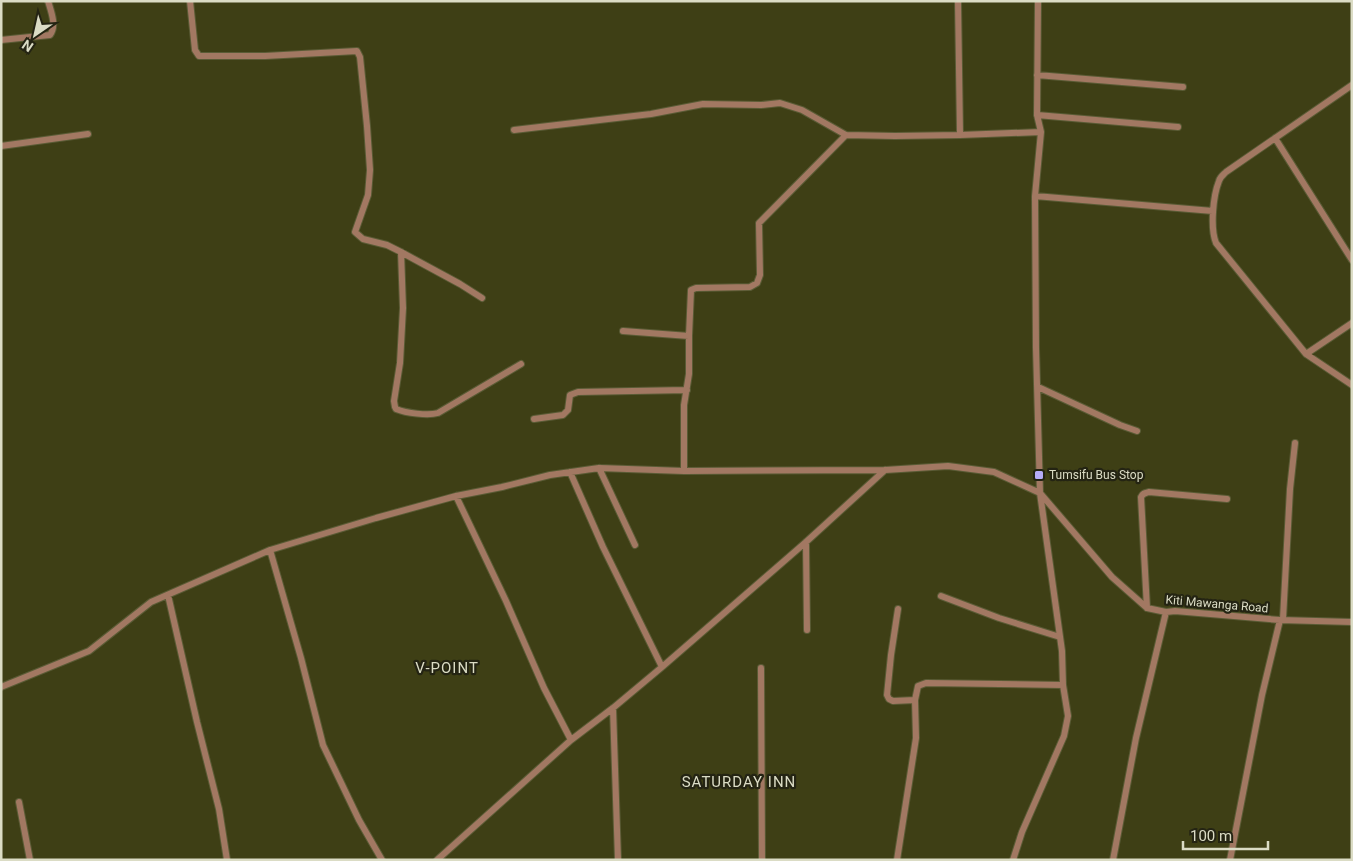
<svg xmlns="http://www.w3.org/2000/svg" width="1353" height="861" font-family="Roboto,sans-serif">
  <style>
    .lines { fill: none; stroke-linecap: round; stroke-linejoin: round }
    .minor-casing { stroke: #5a5b35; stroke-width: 8 }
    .minor { stroke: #a27862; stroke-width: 6 }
    .poi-dot { fill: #b6acf8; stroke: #242413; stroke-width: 2 }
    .labels { text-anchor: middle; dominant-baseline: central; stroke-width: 4.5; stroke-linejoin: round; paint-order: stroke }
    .poi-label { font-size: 12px; fill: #dbdcc5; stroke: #242413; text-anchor: start }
    .street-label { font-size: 12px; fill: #dbdcc5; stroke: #242413 }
    .quarter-label { font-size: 15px; letter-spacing: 1px; fill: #dbdcc5; stroke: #242413 }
  </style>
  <rect width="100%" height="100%" fill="#3e3f15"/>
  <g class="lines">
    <defs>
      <path id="minor" d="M190 1 195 50 199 56H265L357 51 360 57 367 126 370 170 368 195 355 232 363 239 387 245 401 252 460 284 482 298
        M958 1 960 135
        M1 40 50 35C57 26 51 11 48 1
        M1037 75 1183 87
        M1352 85 1226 172C1223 175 1220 177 1219 181 1213 196 1210 228 1216 243L1306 354 1352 385
        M1037 115 1178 127
        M514 130 651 114 703 104 761 105 780 103 802 110 846 135 895 136 960 135 1041 132
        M1275 138 1352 260
        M1 146 88 134
        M1035 196 1213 211
        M401 252 403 308 400 363 394 401 395 407 396 409C406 413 428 416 438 413L521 364
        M623 331 689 336V374L684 405V471
        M689 336 691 290 696 288 750 287 757 283 760 275 759 223 846 135
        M1306 354 1352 323
        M1038 387 1120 425 1137 431
        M534 419 563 415 568 410 570 395 578 392 687 390
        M599 468 635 545
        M570 472 603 547 662 667
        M456 496 506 601 544 688 571 740
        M806 542 807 630
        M270 550 301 658 323 745 359 820 382 860
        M168 595 197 722 219 809 227 860
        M941 596 999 618 1060 637
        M1147 608 1141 497C1143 493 1145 493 1149 492L1227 499
        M898 609 891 655 887 695 889 699 893 701 915 700 918 686 926 683 1063 685
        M1283 619 1290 489 1295 443
        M761 668 762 860
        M1 687 89 651 151 602 270 550 376 518 456 496 502 487 550 475 599 468 684 471 885 470 948 466 994 472 1040 493 1112 577 1147 608 1166 612 1175 611 1280 620 1352 622
        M613 708 618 860
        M19 802 30 860
        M437 860 571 740 613 708 662 667 806 542 885 470
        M897 860 916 738 915 700
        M1013 860 1022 832 1064 736 1068 716 1063 685 1062 651 1040 493 1036 348 1035 196 1041 132 1037 115 1038 1
        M1113 860 1136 738 1166 612
        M1230 860 1262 695 1280 620"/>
    </defs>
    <use href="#minor" class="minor-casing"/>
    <use href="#minor" class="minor"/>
  </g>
  <rect class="poi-dot" x="1034" y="470" width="10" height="10" rx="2.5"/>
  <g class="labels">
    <g class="poi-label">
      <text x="1049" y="475">Tumsifu Bus Stop</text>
    </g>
    <g class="street-label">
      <text transform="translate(1217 604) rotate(5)">Kiti Mawanga Road</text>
    </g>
    <g class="quarter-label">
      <text x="447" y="668">V-POINT</text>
      <text x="739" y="782">SATURDAY INN</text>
    </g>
  </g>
  <rect width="1353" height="861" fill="none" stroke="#dbdcc5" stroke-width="5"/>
  <g transform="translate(35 35) rotate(214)" stroke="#242413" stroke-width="4" paint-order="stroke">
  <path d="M0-4L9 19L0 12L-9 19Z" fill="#dbdcc5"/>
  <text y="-8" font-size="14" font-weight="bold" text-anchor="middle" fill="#dbdcc5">N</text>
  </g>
  <path d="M1183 841v8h85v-8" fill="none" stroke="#dbdcc5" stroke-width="2.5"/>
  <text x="1190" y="841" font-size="15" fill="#dbdcc5" stroke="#242413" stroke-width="4" paint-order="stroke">100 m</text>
</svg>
